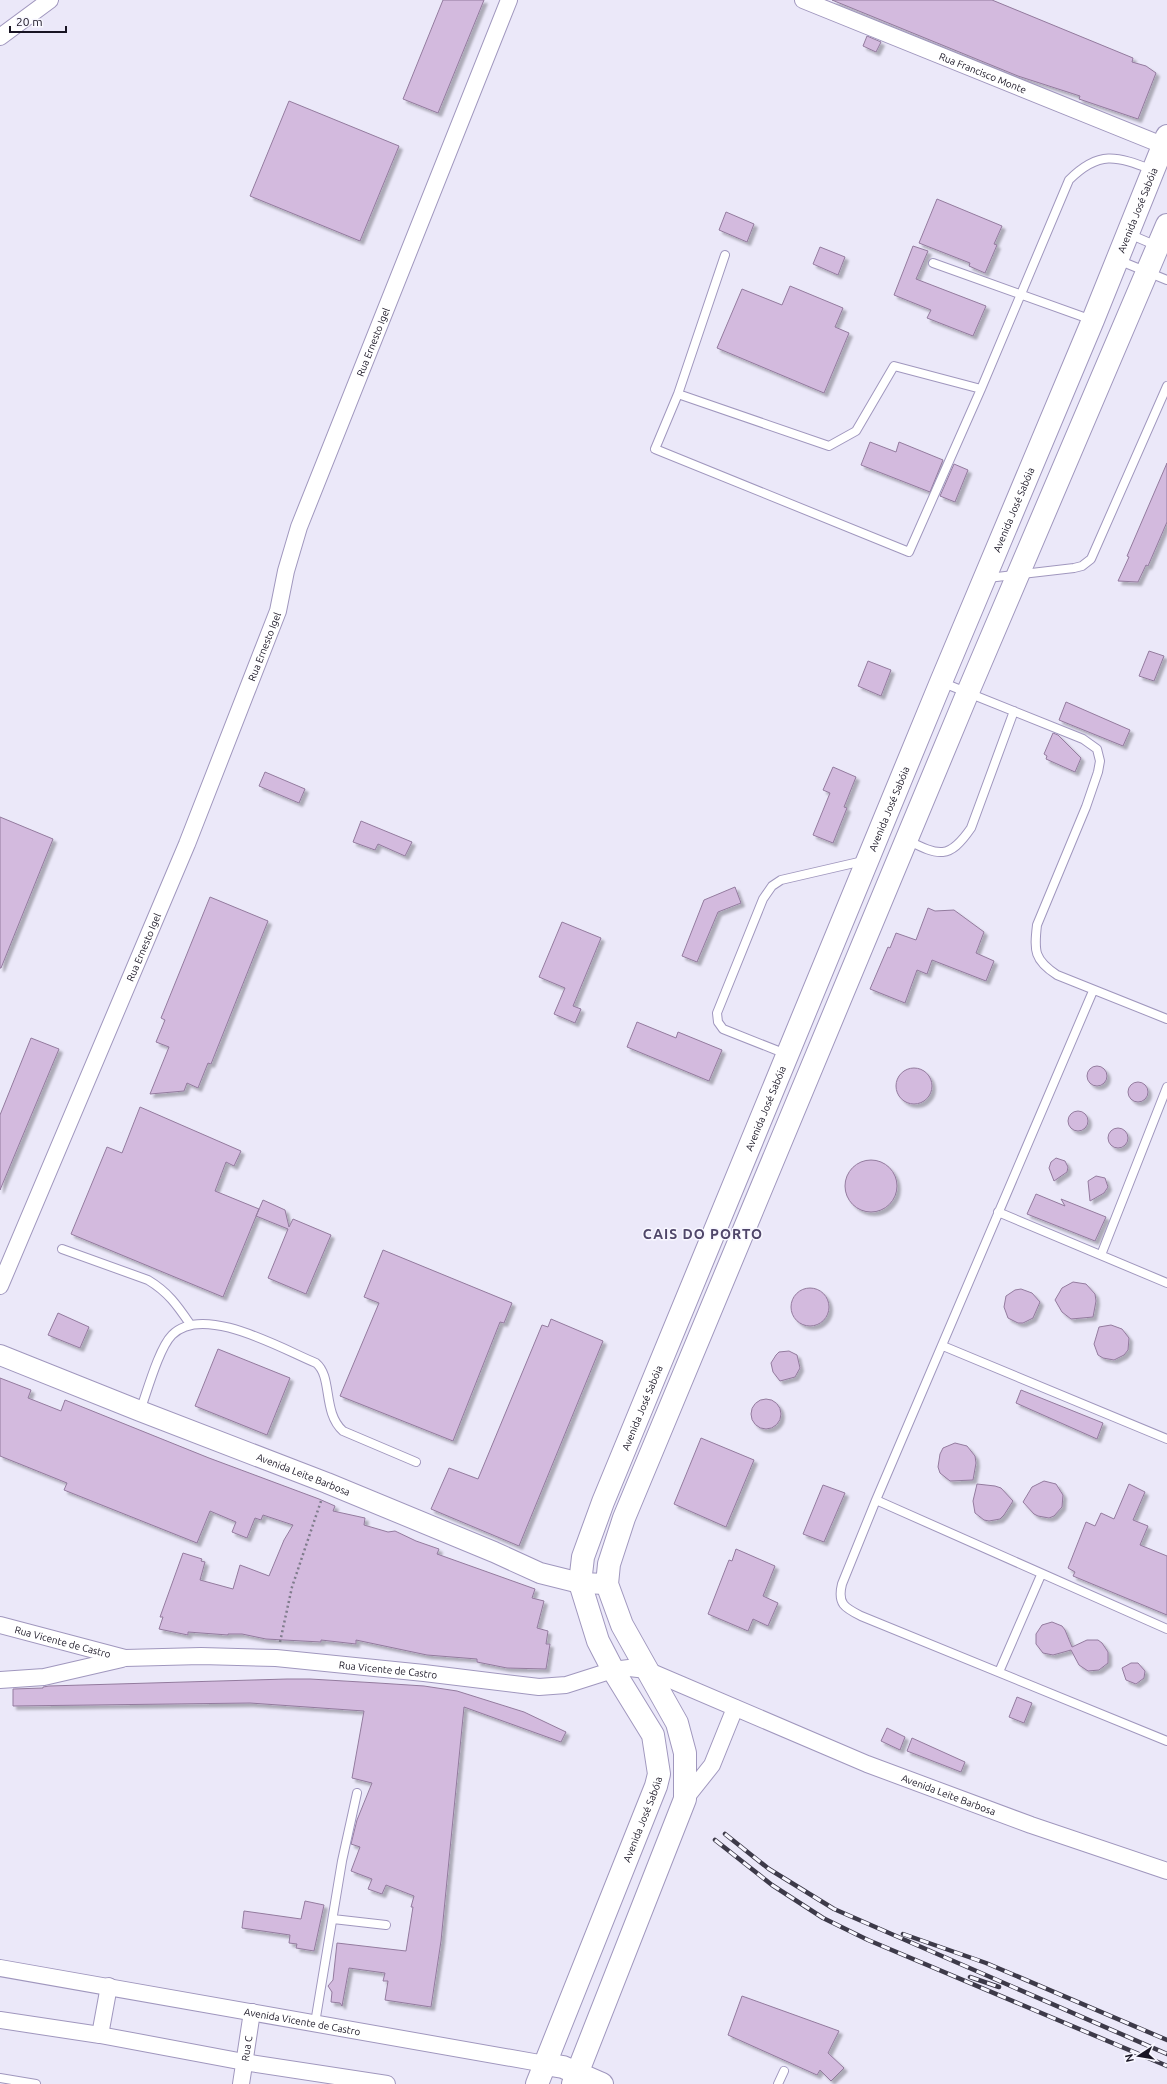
<svg xmlns="http://www.w3.org/2000/svg" width="1167" height="2084" font-family="Ubuntu,sans-serif">
  <style>
    .building { fill: #d3bade; stroke: #937b9e; filter: url(#shadow) }
    .lines { fill: none; stroke-linecap: round; stroke-linejoin: round }
    .service-casing { stroke: #a097be; stroke-width: 10 }
    .minor-casing { stroke: #a097be; stroke-width: 18 }
    .tertiary-casing { stroke: #a097be; stroke-width: 22 }
    .primary-casing { stroke: #a097be; stroke-width: 24 }
    .path { stroke: #7f7c8c; stroke-width: 2.5; stroke-dasharray: 2 3; stroke-linecap: butt }
    .service { stroke: #fff; stroke-width: 8 }
    .minor { stroke: #fff; stroke-width: 16 }
    .tertiary { stroke: #fff; stroke-width: 20 }
    .primary { stroke: #fff; stroke-width: 22 }
    .rail-casing { stroke: #3d3a49; stroke-width: 4.5 }
    .rail { stroke: #f8f7ff; stroke-width: 3; stroke-dasharray: 9; stroke-linecap: butt }
    .labels { text-anchor: middle; dominant-baseline: central; stroke-width: 3; stroke-linejoin: round; paint-order: stroke }
    .street-label { font-size: 10px; fill: #181423; stroke: #f8f7ff }
    .district-label { font-size: 14px; font-weight: bold; letter-spacing: 1px; fill: #4f4669; stroke: #f8f7ff }
  </style>
  <defs>
    <filter id="shadow"><feDropShadow dx="3.5" dy="3.5" stdDeviation="1" flood-color="#0004"/></filter>
  </defs>
  <rect width="100%" height="100%" fill="#ebe8f9"/>
  <path class="building" d="M443 0H484L438 113 403 99Z
    M832 0H992L1133 58 1132 62 1146 66 1156 73 1138 119 1079 99 1080 96 1018 76Z
    M867 36 881 42 876 52 863 46Z
    M289 101 399 146 360 241 250 196Z
    M937 199 1002 226 994 244 997 245 985 273 969 266 970 263 919 243Z
    M726 212 754 224 747 242 719 230Z
    M913 246 928 251 916 279 986 306 973 336 927 318 931 310 894 295Z
    M820 247 845 257 838 275 813 264Z
    M790 286 843 308 835 327 849 333 824 393 717 348 742 289 782 305Z
    M870 442 896 452 899 442 943 460 930 492 861 465Z
    M1167 463V522L1148 566 1146 565 1138 582 1118 581 1129 557 1127 556Z
    M954 464 968 470 955 502 940 496Z
    M1149 651 1164 656 1154 681 1139 676Z
    M868 661 891 670 881 696 858 686Z
    M1066 702 1130 730 1123 746 1059 720Z
    M1053 733 1058 735 1081 758 1075 772 1046 759 1047 756 1044 754Z
    M833 767 856 777 844 807 847 808 833 843 813 835 830 793 823 790Z
    M265 772 305 789 299 803 259 786Z
    M0 817 53 839 1 968H0Z
    M361 821 412 842 405 856 378 844 375 850 353 842Z
    M735 887 741 903 718 912 697 962 682 956 704 900Z
    M210 897 268 921 211 1064 208 1063 198 1088 187 1083 184 1091 150 1094 169 1047 156 1042 165 1020 161 1018Z
    M928 908 935 911 954 910 984 932 976 953 994 961 986 981 932 960 927 974 917 970 905 1003 870 989 888 947 890 948 896 933 916 940Z
    M562 922 601 938 573 1006 581 1009 575 1023 554 1014 565 988 539 977Z
    M637 1022 676 1038 678 1032 722 1050 709 1081 627 1047Z
    M31 1038 59 1049 0 1190V1115Z
    M1087 1076a10 10 0 1 1 20 0a10 10 0 1 1-20 0Z
    M896 1086a18 18 0 1 1 36 0a18 18 0 1 1-36 0Z
    M1128 1092a10 10 0 1 1 20 0a10 10 0 1 1-20 0Z
    M140 1107 241 1151 234 1166 226 1162 215 1191 259 1209 223 1297 71 1234 107 1147 122 1153Z
    M1068 1121a10 10 0 1 1 20 0a10 10 0 1 1-20 0Z
    M1108 1138a10 10 0 1 1 20 0a10 10 0 1 1-20 0Z
    M1056 1158 1065 1161 1068 1167 1067 1172 1054 1181 1049 1168 1051 1162Z
    M845 1186a26 26 0 1 1 52 0a26 26 0 1 1-52 0Z
    M1096 1176 1105 1178 1108 1187 1104 1193 1090 1201 1088 1181Z
    M1036 1194 1065 1206 1061 1199 1106 1217 1095 1241 1027 1214Z
    M263 1200 285 1210 289 1227 293 1219 331 1235 306 1294 268 1278 288 1229 256 1216Z
    M383 1250 512 1303 504 1323 500 1322 453 1441 340 1396 379 1303 364 1297Z
    M1073 1282 1086 1284 1095 1294 1096 1301 1093 1317 1071 1319 1062 1312 1055 1300 1062 1288Z
    M791 1307a19 19 0 1 1 38 0a19 19 0 1 1-38 0Z
    M1021 1289 1032 1293 1040 1302 1033 1318 1023 1323H1018L1008 1318 1004 1307 1006 1296 1015 1290Z
    M58 1313 89 1327 80 1348 48 1335Z
    M551 1319 603 1341 519 1546 431 1509 449 1468 478 1479 542 1325 548 1327Z
    M1111 1325 1122 1329 1129 1338 1128 1350 1124 1355 1114 1360 1103 1358 1098 1355 1094 1344 1099 1327Z
    M218 1349 290 1378 267 1435 195 1406Z
    M789 1351 797 1355 800 1368 795 1377 780 1381 773 1372 771 1363 776 1355 779 1352Z
    M0 1378 31 1390 28 1398 61 1411 65 1400 209 1458 319 1499 335 1506 333 1511 365 1518 364 1525 388 1532 395 1531 416 1541 439 1549 437 1554 535 1589 532 1598 544 1601 537 1628 548 1631 546 1644H550L546 1669 507 1668 477 1662V1659L427 1655 356 1640V1644L321 1640V1642L266 1639 242 1634H228V1635L188 1632V1635L159 1629 163 1617H160L183 1553 202 1559 201 1561 205 1562 200 1580 233 1589 240 1565 269 1576 284 1540 293 1525 263 1515 261 1520 255 1518 247 1538 232 1532 236 1522 210 1511 197 1543 64 1490 67 1483 0 1456Z
    M1021 1390 1103 1423 1097 1439 1016 1403Z
    M751 1414a15 15 0 1 1 30 0a15 15 0 1 1-30 0Z
    M701 1438 754 1460 726 1527 674 1504Z
    M955 1443 967 1446 975 1456 976 1463 973 1480 950 1481 940 1473 938 1467 940 1454 943 1448Z
    M1044 1481 1056 1484 1063 1495 1062 1507 1054 1516 1049 1518 1038 1516 1034 1514 1023 1502 1032 1487Z
    M977 1484 995 1486 1001 1488 1013 1501 1004 1515 1000 1519 989 1521 984 1520 975 1513 973 1501Z
    M1129 1484 1145 1492 1133 1520 1148 1526 1140 1545 1167 1556V1615L1073 1576 1075 1572 1068 1568 1086 1522 1095 1526 1101 1513 1114 1519Z
    M823 1485 845 1493 824 1542 803 1534Z
    M736 1549 775 1566 763 1596 778 1603 768 1626 753 1619 748 1631 708 1614 729 1560 732 1561Z
    M1052 1622 1062 1626 1065 1630 1072 1647 1087 1640H1098L1102 1643 1108 1652V1663L1099 1670 1088 1671 1079 1665 1071 1650 1053 1655 1043 1653 1036 1644V1634L1042 1625Z
    M1131 1663H1138L1145 1671 1144 1678 1136 1684 1126 1680 1122 1668Z
    M287 1679H310L378 1683 424 1686 457 1691 524 1712 566 1732 561 1742 464 1707 441 1941 431 2007 385 2000 388 1981H383L385 1973 349 1968 342 2006 340 2003 331 2002 332 1992 328 1986 333 1980 337 1943 406 1951 413 1907H411L414 1896 386 1885 382 1894 368 1889 372 1879 351 1871 360 1847 351 1844 357 1820 372 1783 352 1778 364 1711 250 1703 13 1706V1689L43 1688V1687L49 1686Z
    M1017 1697 1032 1703 1024 1723 1009 1717Z
    M887 1728 905 1737 900 1750 881 1741Z
    M912 1738 965 1762 961 1772 907 1751Z
    M305 1901 324 1905 314 1951 296 1948 297 1944 289 1943 290 1935 242 1928 244 1911 301 1919Z
    M742 1996 839 2031 828 2053 844 2068 831 2081 820 2070 817 2075 728 2035Z"/>
  <g class="lines">
    <defs>
      <path id="service" d="M1129 234 1157 246
        M1118 260 1167 280
        M933 263 1092 320
        M981 389 894 366 856 431 829 446 678 394 655 449 909 552 981 389 1069 180C1099 150 1116 156 1153 170
        M678 394 725 255
        M988 578 1074 568 1082 566 1091 559 1167 386
        M941 682 1083 739 1097 749 1100 761 1098 772 1086 807 1037 925C1034 951 1034 960 1057 975L1167 1019
        M907 840C939 856 949 860 971 828L1014 711
        M1093 991 876 1500 842 1584C837 1604 845 1608 861 1616L1167 1741
        M786 1054 723 1029 718 1022 717 1013 763 899 772 886 781 880 863 861
        M998 1212 1167 1283
        M62 1249 148 1280C168 1292 177 1305 190 1324
        M1101 1255 1167 1087
        M943 1346 1167 1439
        M140 1411C147 1392 159 1348 172 1335 203 1303 282 1349 316 1363 333 1377 322 1412 343 1431L416 1462
        M876 1500 1167 1629
        M999 1672 1041 1575
        M333 1919 386 1925
        M315 2023 342 1861 357 1793
        M0 2078 36 2084
        M778 2084 784 2071"/>
      <g id="minor">
        <path id="s1" d="M803 0 1167 147"/>
        <path d="M0 37 50 0"/>
        <path id="s2" d="M0 1286 187 844 278 611 286 571 299 527 509 0"/>
        <path id="s3" d="M0 1625 125 1658 201 1656 276 1658 424 1673 539 1687 566 1685 613 1670 629 1668 647 1670 867 1764 1031 1825 1167 1871"/>
        <path d="M0 1680 44 1677 122 1659"/>
        <path d="M685 1799 712 1765 735 1708"/>
        <path id="s4" d="M0 1968 545 2064"/>
        <path d="M0 2020 100 2035 244 2062 387 2084"/>
        <path d="M100 2035 109 1986"/>
        <path id="s5" d="M241 2084 252 2012"/>
      </g>
      <g id="tertiary">
        <path id="s6" d="M0 1355 140 1411 327 1483 494 1552 540 1573 580 1583 607 1584"/>
      </g>
      <g id="primary">
        <path d="M545 2064 563 2067 602 2084"/>
        <path id="s7" d="M537 2084 656 1786 659 1774 653 1735 613 1670 598 1641 580 1583 583 1557 603 1502 941 682 1093 320 1167 136"/>
        <path d="M573 2084 685 1799V1753L677 1723 622 1625 607 1584 609 1564 624 1518 968 692 1167 225"/>
      </g>
    </defs>
    <use href="#service" class="service-casing"/>
    <use href="#minor" class="minor-casing"/>
    <use href="#tertiary" class="tertiary-casing"/>
    <use href="#primary" class="primary-casing"/>
    <path class="path" d="M280 1642 292 1587 321 1501"/>
    <use href="#service" class="service"/>
    <use href="#minor" class="minor"/>
    <use href="#tertiary" class="tertiary"/>
    <use href="#primary" class="primary"/>
    <defs>
      <path id="rail" d="M725 1834 769 1869 834 1909 1167 2054
        M715 1840 772 1885 823 1918 868 1940 1167 2066
        M903 1934 986 1963 1167 2040
        M970 1977 999 1987"/>
    </defs>
    <use href="#rail" class="rail-casing"/>
    <use href="#rail" class="rail"/>
  </g>
  <g class="labels">
    <g class="street-label">
      <text stroke="none"><textPath href="#s1" startOffset="194">Rua Francisco Monte</textPath></text>
      <text stroke="none"><textPath href="#s7" startOffset="2025">Avenida José Sabóia</textPath></text>
      <text stroke="none"><textPath href="#s2" startOffset="1016">Rua Ernesto Igel</textPath></text>
      <text stroke="none"><textPath href="#s7" startOffset="1701">Avenida José Sabóia</textPath></text>
      <text stroke="none"><textPath href="#s2" startOffset="692">Rua Ernesto Igel</textPath></text>
      <text stroke="none"><textPath href="#s7" startOffset="1377">Avenida José Sabóia</textPath></text>
      <text stroke="none"><textPath href="#s2" startOffset="368">Rua Ernesto Igel</textPath></text>
      <text stroke="none"><textPath href="#s7" startOffset="1053">Avenida José Sabóia</textPath></text>
      <text stroke="none"><textPath href="#s7" startOffset="729">Avenida José Sabóia</textPath></text>
      <text stroke="none"><textPath href="#s6" startOffset="326">Avenida Leite Barbosa</textPath></text>
      <text stroke="none"><textPath href="#s3" startOffset="65">Rua Vicente de Castro</textPath></text>
      <text stroke="none"><textPath href="#s3" startOffset="393">Rua Vicente de Castro</textPath></text>
      <text stroke="none"><textPath href="#s3" startOffset="982">Avenida Leite Barbosa</textPath></text>
      <text stroke="none"><textPath href="#s7" startOffset="285">Avenida José Sabóia</textPath></text>
      <text stroke="none"><textPath href="#s4" startOffset="307">Avenida Vicente de Castro</textPath></text>
      <text stroke="none"><textPath href="#s5" startOffset="36">Rua C</textPath></text>
    </g>
    <g class="district-label">
      <text x="703" y="1234">CAIS DO PORTO</text>
    </g>
  </g>
  <g transform="translate(1139 2056) rotate(258)" stroke="#f8f7ff" stroke-width="3" paint-order="stroke">
  <path d="M0-3L7 15L0 10L-7 15Z" fill="#181423"/>
  <text y="-6" font-size="11" font-weight="bold" text-anchor="middle" fill="#181423">N</text>
  </g>
  <path d="M10 26v6h56v-6" fill="none" stroke="#181423" stroke-width="2"/>
  <text x="16" y="26" font-size="12" fill="#181423" stroke="#f8f7ff" stroke-width="3" paint-order="stroke">20 m</text>
</svg>
